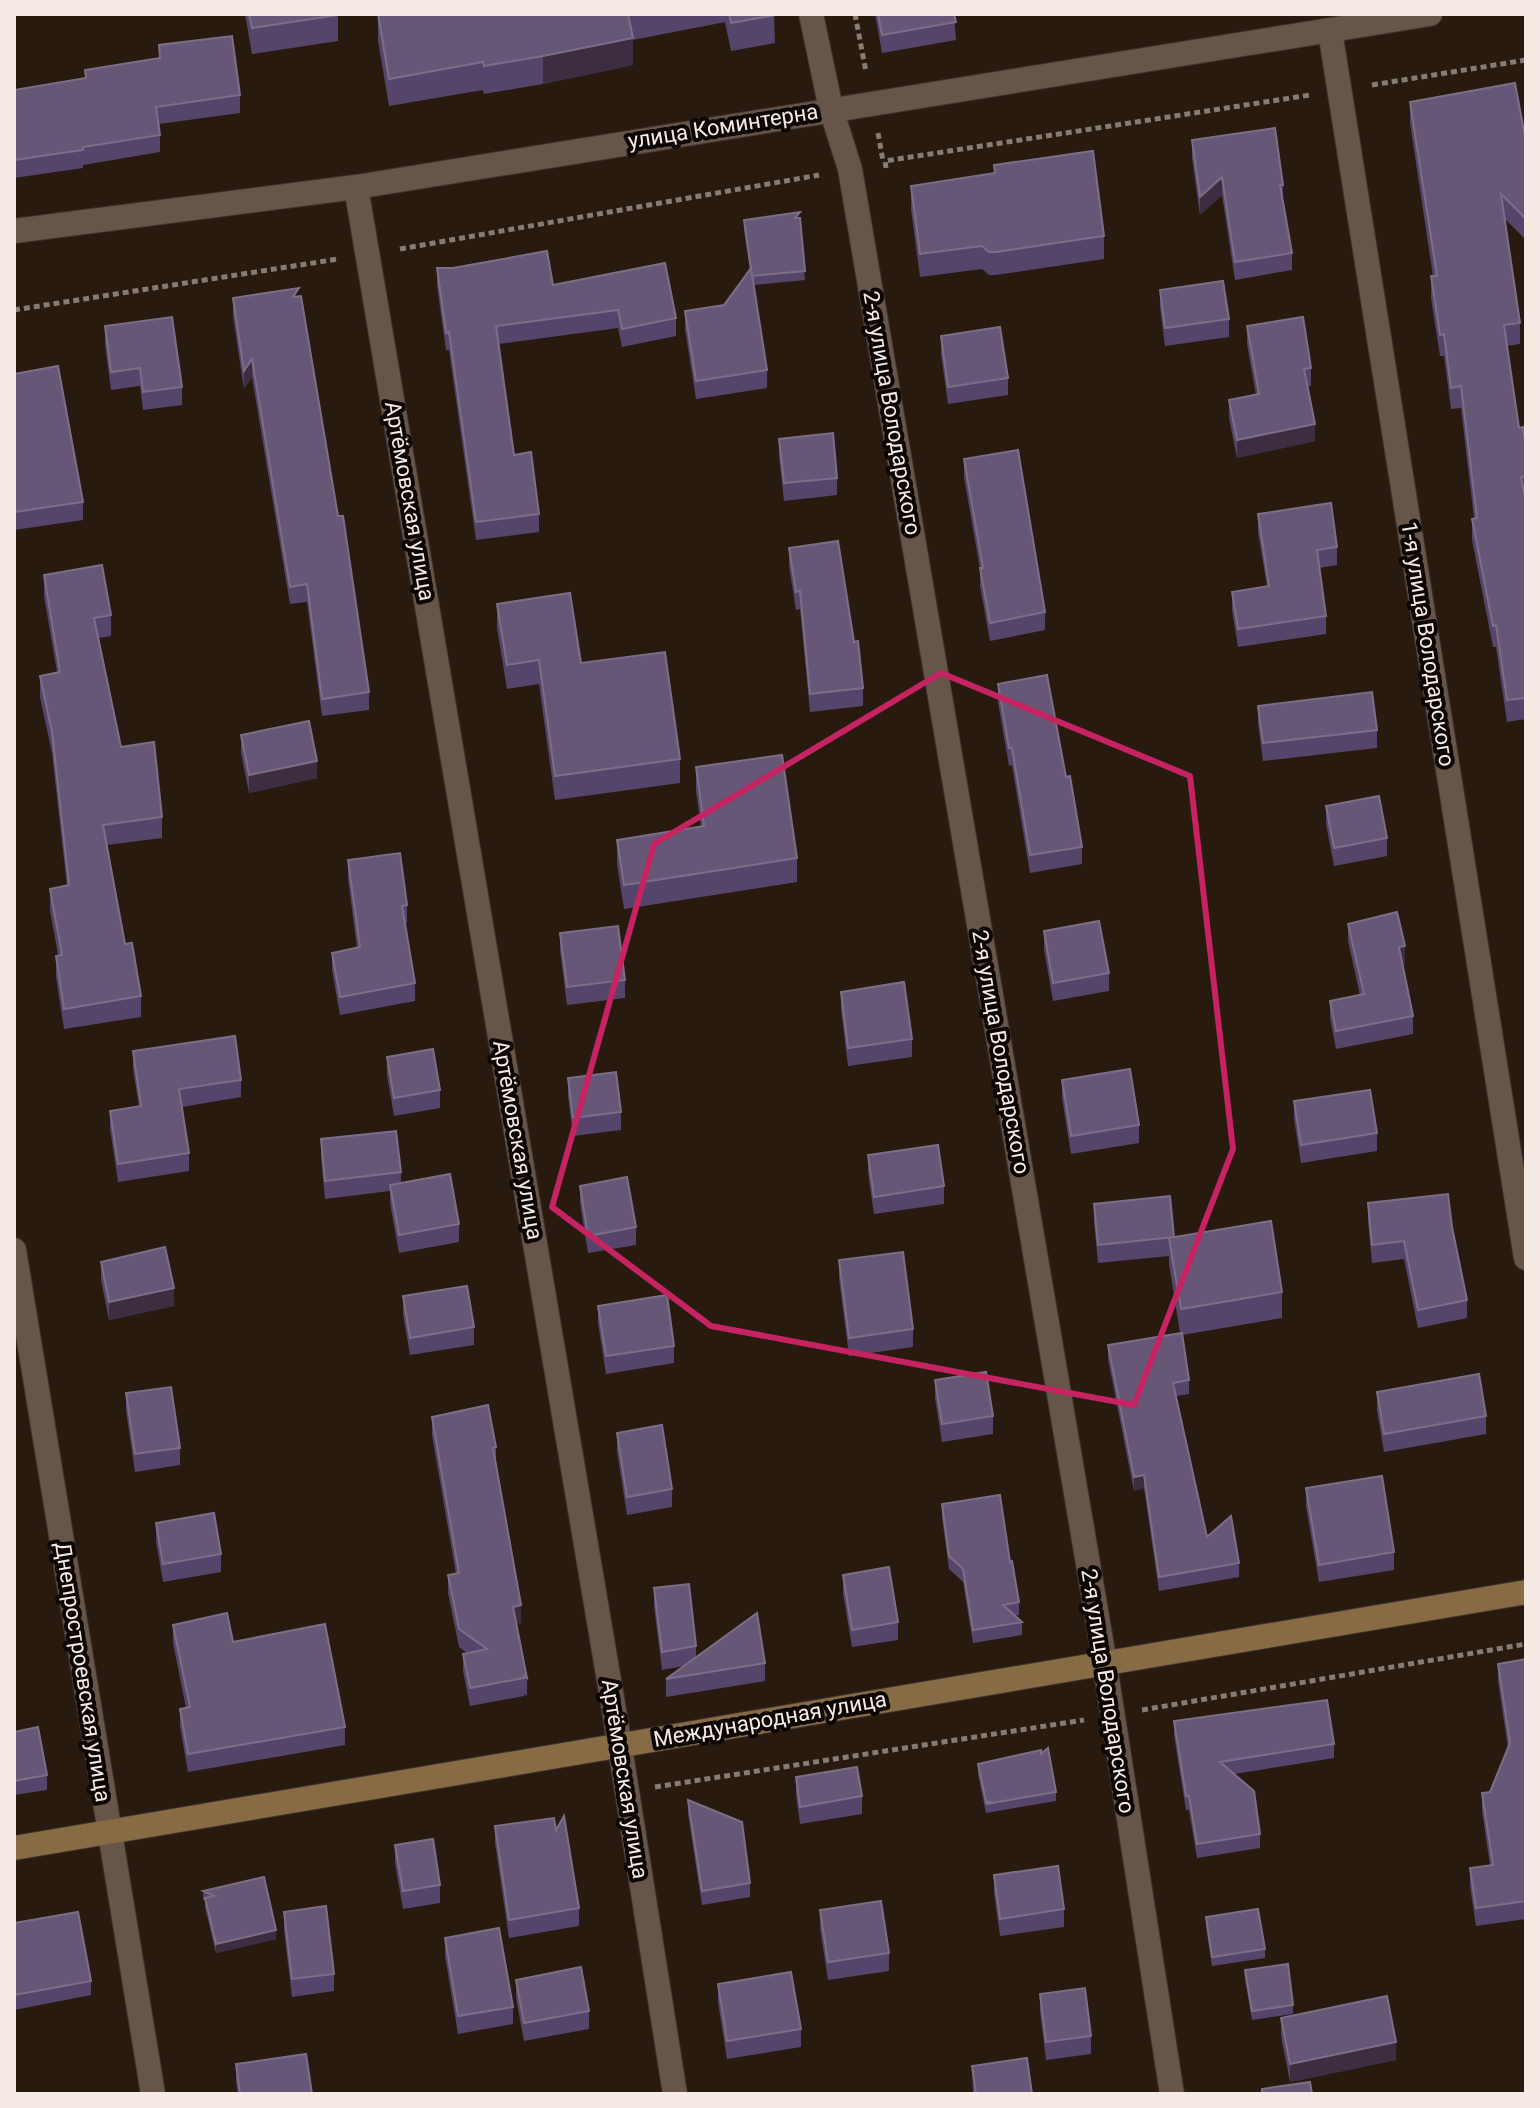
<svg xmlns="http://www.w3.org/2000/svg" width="1540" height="2108" font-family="Roboto,sans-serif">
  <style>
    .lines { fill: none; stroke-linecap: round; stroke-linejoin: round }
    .street-casing { stroke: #3f332e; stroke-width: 26 }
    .secondary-casing { stroke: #3f332e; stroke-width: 26 }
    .path { stroke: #887b71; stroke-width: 5; stroke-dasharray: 6 4; stroke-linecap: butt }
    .street { stroke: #665548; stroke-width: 24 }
    .secondary { stroke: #866b44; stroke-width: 24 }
    .wall { fill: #55456a }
    .shaded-wall { fill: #3c2d40 }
    .building { fill: #665777; stroke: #7d6e88; stroke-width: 2 }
    .marked { fill: none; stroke: #c52362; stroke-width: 6; stroke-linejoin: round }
    .labels { text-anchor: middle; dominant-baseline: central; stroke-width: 8; stroke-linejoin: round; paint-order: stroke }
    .street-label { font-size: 22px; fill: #f6ebe4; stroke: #0d0704 }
  </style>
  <rect width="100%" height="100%" fill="#291a0f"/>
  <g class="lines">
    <defs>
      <path id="street" d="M811 14 831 109 850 169 1100 1634 1172 2094
        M1330 31 1526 1258
        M356 187 615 1716 675 2094
        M14 231 356 187 1430 14
        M14 1250 153 2094"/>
      <path id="secondary" d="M14 1848 1526 1592"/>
    </defs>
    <use href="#street" class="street-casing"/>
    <use href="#secondary" class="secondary-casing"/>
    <path class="path" d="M855 14 866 72
      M1372 85 1526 60
      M878 133 883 161
      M886 168 885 161 1310 95
      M400 249 819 175
      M14 310 338 259
      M1142 1710 1526 1644
      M655 1787 1084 1720"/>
    <use href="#street" class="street"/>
    <use href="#secondary" class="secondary"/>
  </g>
  <path class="wall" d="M245 14H338V41L252 54Z
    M378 14H774L775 43 731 51 725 22 633 40V65L543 84 484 94 483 90 389 106 378 41Z
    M875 14H954L956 40 882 53Z
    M159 45 240 95V113L159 124 160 135V152L83 165V168L14 178V90L85 78V70L159 59Z
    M1410 102 1526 142V240L1505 219 1520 323V344L1507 346 1519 428 1526 448V497H1525L1526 503V719L1507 722 1496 647H1493L1472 540V519L1474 518 1461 408 1451 409 1444 356H1440L1431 298V276H1433L1410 123Z
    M1192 140 1283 185V202L1292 253V270L1235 280 1222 195 1200 215 1192 158Z
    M994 165 1104 236V259L996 275H989L982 269 920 277 911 209V186L994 173Z
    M800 218 805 280 754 285 767 370V388L696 399 685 329V311L724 305 750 270 744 229V220Z
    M437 268 553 285 676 318V336L622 347 618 328 498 344 514 455 539 514V532L476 540 449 350H446L437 286Z
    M1160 290 1229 319V337L1165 346 1160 308Z
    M299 296 369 692V710L322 716 307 602 290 604 252 377 244 389 233 316V298Z
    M105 326 182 387V405L143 410 140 386 111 390 105 344Z
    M1247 326 1311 368V386H1308L1315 441 1237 458 1229 418V400L1256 395 1247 344Z
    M941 336 1008 378V395L948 404 941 354Z
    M14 374 83 502V520L14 530Z
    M779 439 837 478V495L784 501 779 456Z
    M964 459 1045 612V630L990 641 980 586V569L964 477Z
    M1258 514 1337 547V565L1319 568 1326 616V634L1238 647 1232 610V592L1267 586 1258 532Z
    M789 548 854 642 863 688V706L810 712 800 609 796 610 789 566Z
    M44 575 111 615V636L98 638 121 747 162 817V838L107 845 125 944 141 996V1017L64 1029 56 977V956L58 955 50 910V889L67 886 52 753 40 697V676L57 672 44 596Z
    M497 604 581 663 680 759V783L555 800 539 684 507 689 497 628Z
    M998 684 1066 777 1082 847V864L1030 873 1012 765 1009 766 998 702Z
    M1258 706 1377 730V748L1263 761 1258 723Z
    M241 735 317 778 249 793 241 753Z
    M696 767 797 858V882L624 909 617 864V840L701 827 696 791Z
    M1326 806 1387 838V856L1334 866 1326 824Z
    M348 860 407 905V923L405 924 415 983V1001L340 1015 332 970V953L357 948 348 878Z
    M1348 924 1405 964H1403L1413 1016V1034L1336 1049 1330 1018V1001L1360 995 1348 941Z
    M1044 931 1109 973V991L1053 1001 1044 949Z
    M560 933 625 980V998L567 1005 560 950Z
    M841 992 912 1039V1057L848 1066 841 1009Z
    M133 1051 241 1080V1097L182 1107 189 1153V1171L118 1182 110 1129V1111L139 1106 133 1069Z
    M387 1057 440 1090V1108L394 1116 387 1075Z
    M568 1078 621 1112V1130L573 1136 568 1096Z
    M1062 1080 1139 1125V1143L1071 1154 1062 1098Z
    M1294 1101 1377 1133V1151L1301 1163 1294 1119Z
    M321 1139 401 1172V1183L459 1224V1242L399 1253 390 1203V1191L325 1199 321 1157Z
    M868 1155 944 1186V1204L874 1214 868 1173Z
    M580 1186 636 1227V1245L588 1253 580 1203Z
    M1368 1203 1452 1227 1467 1300V1318L1418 1328 1404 1259 1372 1263 1368 1221Z
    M1094 1204 1174 1237 1282 1292V1318L1182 1335 1189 1380V1394L1176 1396 1207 1537 1239 1563V1577L1159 1591 1144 1488 1134 1491 1108 1359V1345L1180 1333 1169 1264V1256L1098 1263 1094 1221Z
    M839 1260 913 1329V1347L849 1356 839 1278Z
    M101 1262 174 1306 109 1320 101 1280Z
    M403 1296 474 1327V1345L410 1355 403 1314Z
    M598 1306 674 1346V1363L606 1374 598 1323Z
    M935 1380 993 1416V1434L942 1442 935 1398Z
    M1377 1392 1486 1416V1434L1384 1452 1377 1410Z
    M126 1393 180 1448V1465L135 1472 126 1411Z
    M432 1417 496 1447V1465L521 1623 516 1624 527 1678V1696L524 1694V1696L470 1706 463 1671V1654L467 1653 459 1647 448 1593V1575L456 1574 432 1435Z
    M617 1433 672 1489V1507L627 1515 617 1451Z
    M1306 1488 1394 1552V1570L1319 1582 1306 1506Z
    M942 1504 1010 1562 1019 1602V1615L1015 1616 1022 1622V1635L973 1643 963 1582 949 1569 942 1517Z
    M156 1523 221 1554V1572L163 1582 156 1541Z
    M843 1575 898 1622V1640L852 1647 843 1593Z
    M654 1588 696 1646V1657L765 1663V1681L666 1697V1679L684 1666 662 1670 654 1606Z
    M173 1625 233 1642 345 1727V1745L188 1772 180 1727V1709L186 1708 173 1643Z
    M1526 1659V1919L1476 1926 1470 1886V1868L1490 1865 1482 1811V1793L1490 1792 1508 1748 1498 1681V1664Z
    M1174 1721 1334 1744V1758L1234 1774 1260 1834V1848L1197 1858 1189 1810H1186L1174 1735Z
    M14 1732 47 1775V1790L14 1795Z
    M1041 1754 1056 1792V1801L986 1813 978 1774V1764Z
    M796 1777 862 1796V1814L800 1824 796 1795Z
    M688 1800 750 1883V1897L702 1905 688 1814Z
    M495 1826 556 1830 579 1908V1926L509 1938 495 1843Z
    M395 1845 440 1885V1903L403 1909 395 1863Z
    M994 1875 1064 1909V1927L1000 1936 994 1893Z
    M264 1877 276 1939 216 1953 205 1907V1901L203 1900V1891Z
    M820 1910 889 1953V1971L828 1980 820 1928Z
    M284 1912 334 1974V1991L292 1997 284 1930Z
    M1206 1917 1265 1949V1958L1212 1966 1206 1926Z
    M14 1923 91 1981V1995L14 2010Z
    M445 1938 513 2007V2024L458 2034 445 1956Z
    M1245 1970 1293 2005V2014L1252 2020 1245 1979Z
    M1524 1975H1526V2003L1524 1993Z
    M516 1980 589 2011V2029L524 2041 516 1998Z
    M718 1984 801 2029V2047L727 2059 718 2002Z
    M1040 1994 1091 2036V2054L1046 2060 1040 2012Z
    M1281 2018 1396 2060 1290 2082 1281 2036Z
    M236 2064 312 2094H238L236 2082Z
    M972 2066 1032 2094H973Z"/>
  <path class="shaded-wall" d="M633 38V65L543 84V56Z
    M1222 177V195L1200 215V197Z
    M252 359V377L244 389V371Z
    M1315 424V441L1237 458V440Z
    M317 761V778L249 793V775Z
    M1405 946V964L1399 965V947Z
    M174 1288V1306L109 1320V1302Z
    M1144 1475V1488L1134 1491V1477Z
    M521 1605V1623L513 1625V1607Z
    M276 1930V1939L216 1953V1944Z
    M1396 2042V2060L1290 2082V2064Z"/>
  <path class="building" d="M249 14H338V15L252 28Z
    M378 14H628L633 38 543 56 484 66 483 62 389 79Z
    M729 14H774L775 15 731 23Z
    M878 14H954L956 22 882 35Z
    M232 36 240 95 156 107 160 135 83 147V150L14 160V90L86 78 85 70 160 58 159 45Z
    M1515 83 1526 142V219L1501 194 1520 323 1504 325 1519 428 1523 427 1526 448V476L1521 477 1526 503V698L1507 700 1496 625 1493 626 1472 519 1477 518 1461 386 1451 388 1444 334 1440 335 1431 276H1437L1410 102Z
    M1275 128 1283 185H1280L1292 253 1235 262 1222 177 1200 197 1192 140Z
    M1093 151 1104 236 996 252H989L982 246 920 254 911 186 995 173 994 165Z
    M800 212 795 218H800L805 271 752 276 744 220Z
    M547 251 553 285 665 263 676 318 622 329 618 310 496 326 514 455 531 452 539 514 476 522 449 332 446 333 437 268H453Z
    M751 268 767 370 696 381 685 311 724 305Z
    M1223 281 1229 319 1165 328 1160 290Z
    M299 288 293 297 301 296 338 516H343L369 692 322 699 307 584 290 587 252 359 244 371 233 298Z
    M172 317 182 387 143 392 140 368 111 372 105 326Z
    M1303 317 1311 368 1304 369 1315 424 1237 440 1229 400 1259 394 1247 326Z
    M1000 327 1008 378 948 387 941 336Z
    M58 366 83 502 14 512V374Z
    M833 433 837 478 784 483 779 439Z
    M1018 450 1045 612 990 623 980 568H983L964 459Z
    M1331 503 1337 547 1317 550 1326 616 1238 629 1232 592 1269 586 1258 514Z
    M838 541 854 642 858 641 863 688 810 694 800 591 796 592 789 548Z
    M102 565 111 615 94 618 121 747 154 742 162 817 103 825 125 944 132 943 141 996 64 1009 56 956 62 955 50 889 69 885 52 732 40 676 60 672 44 575Z
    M570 593 581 663 665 652 680 759 555 776 539 660 507 665 497 604Z
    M1047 675 1066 777 1070 776 1082 847 1030 855 1012 748H1009L998 684Z
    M1372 692 1377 730 1263 743 1258 706Z
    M309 721 317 761 249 775 241 735Z
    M782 755 797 858 624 885 617 840 704 826 696 767Z
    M1379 796 1387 838 1334 848 1326 806Z
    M400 853 407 905 402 906 415 983 340 997 332 953 360 947 348 860Z
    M1397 912 1405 946 1399 947 1413 1016 1336 1031 1330 1001 1364 994 1348 924Z
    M1099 921 1109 973 1053 983 1044 931Z
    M618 926 625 980 567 987 560 933Z
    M904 982 912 1039 848 1048 841 992Z
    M235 1036 241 1080 179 1089 189 1153 118 1164 110 1111 141 1106 133 1051Z
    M433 1049 440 1090 394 1098 387 1057Z
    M1130 1069 1139 1125 1071 1136 1062 1080Z
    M616 1072 621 1112 573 1118 568 1078Z
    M1370 1090 1377 1133 1301 1145 1294 1101Z
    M396 1131 401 1172 325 1181 321 1139Z
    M938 1145 944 1186 874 1197 868 1155Z
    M450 1174 459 1224 399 1235 390 1185Z
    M627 1177 636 1227 588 1236 580 1186Z
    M1448 1194 1452 1227 1467 1300 1418 1310 1404 1241 1372 1245 1368 1203Z
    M1170 1196 1174 1237 1098 1245 1094 1204Z
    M1271 1221 1282 1292 1181 1309 1169 1238Z
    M165 1247 174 1288 109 1302 101 1262Z
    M903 1252 913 1329 849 1338 839 1260Z
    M467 1286 474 1327 410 1338 403 1296Z
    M667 1295 674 1346 606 1356 598 1306Z
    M1182 1333 1189 1380 1173 1383 1207 1537 1231 1516 1239 1563 1159 1577 1144 1475 1134 1477 1108 1345Z
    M986 1372 993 1416 942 1424 935 1380Z
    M1479 1374 1486 1416 1384 1434 1377 1392Z
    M171 1387 180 1448 135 1454 126 1393Z
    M488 1405 496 1447 493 1448 521 1605 513 1607 527 1678 524 1676V1678L470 1688 463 1654 487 1649 459 1629 448 1575 459 1573 432 1417Z
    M662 1425 672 1489 627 1497 617 1433Z
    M1382 1476 1394 1552 1319 1565 1306 1488Z
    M1000 1495 1010 1562 1012 1561 1019 1602 1003 1605 1022 1622 973 1630 963 1569 949 1556 942 1504Z
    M214 1513 221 1554 163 1564 156 1523Z
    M889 1567 898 1622 852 1630 843 1575Z
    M689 1584 696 1646 662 1652 654 1588Z
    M227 1613 233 1642 325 1624 345 1727 188 1754 180 1709 190 1707 173 1625Z
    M757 1613 765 1663 666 1679Z
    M1526 1659V1901L1476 1908 1470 1868 1493 1865 1482 1793 1490 1792 1510 1743 1498 1664Z
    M1327 1700 1334 1744 1220 1762 1254 1791 1260 1834 1197 1844 1189 1796H1186L1174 1721Z
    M38 1727 47 1775 14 1781V1732Z
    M1048 1748 1056 1792 986 1804 989 1802H986L978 1764 1041 1750V1754Z
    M857 1767 862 1796 800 1807 796 1777Z
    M688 1800 742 1822 750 1883 702 1891Z
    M564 1816 579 1908 509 1920 495 1826 554 1818 556 1830Z
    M433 1839 440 1885 403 1891 395 1845Z
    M1058 1866 1064 1909 1000 1919 994 1875Z
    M264 1877 276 1930 216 1944 205 1898 214 1896 203 1891Z
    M881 1901 889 1953 828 1962 820 1910Z
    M326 1906 334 1974 292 1979 284 1912Z
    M1258 1909 1265 1949 1212 1957 1206 1917Z
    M78 1912 91 1981 14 1995V1923Z
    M499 1928 513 2007 458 2016 445 1938Z
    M1288 1964 1293 2005 1252 2011 1245 1970Z
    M581 1967 589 2011 524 2023 516 1980Z
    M791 1972 801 2029 727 2041 718 1984Z
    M1085 1988 1091 2036 1046 2042 1040 1994Z
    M1387 1996 1396 2042 1290 2064 1281 2018Z
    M306 2054 312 2094H240L236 2064Z
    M1027 2058 1032 2094H976L972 2066Z
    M1310 2082 1312 2094H1262V2089Z"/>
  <path class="marked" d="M941 673 1190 776 1233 1149 1134 1405 711 1326 552 1207 654 844Z"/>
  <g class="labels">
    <g class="street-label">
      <text transform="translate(723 126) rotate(-9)">улица Коминтерна</text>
      <text transform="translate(892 413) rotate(80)">2-я улица Володарского</text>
      <text transform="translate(410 501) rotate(80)">Артёмовская улица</text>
      <text transform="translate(1428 644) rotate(81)">1-я улица Володарского</text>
      <text transform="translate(1001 1052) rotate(80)">2-я улица Володарского</text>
      <text transform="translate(518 1140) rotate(80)">Артёмовская улица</text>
      <text transform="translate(83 1672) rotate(81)">Днепростроевская улица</text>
      <text transform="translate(1108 1691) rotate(81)">2-я улица Володарского</text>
      <text transform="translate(770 1719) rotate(-10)">Международная улица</text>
      <text transform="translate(625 1779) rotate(81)">Артёмовская улица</text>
    </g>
  </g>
  <rect width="1540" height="2108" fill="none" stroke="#f6ebe4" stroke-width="32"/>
</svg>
